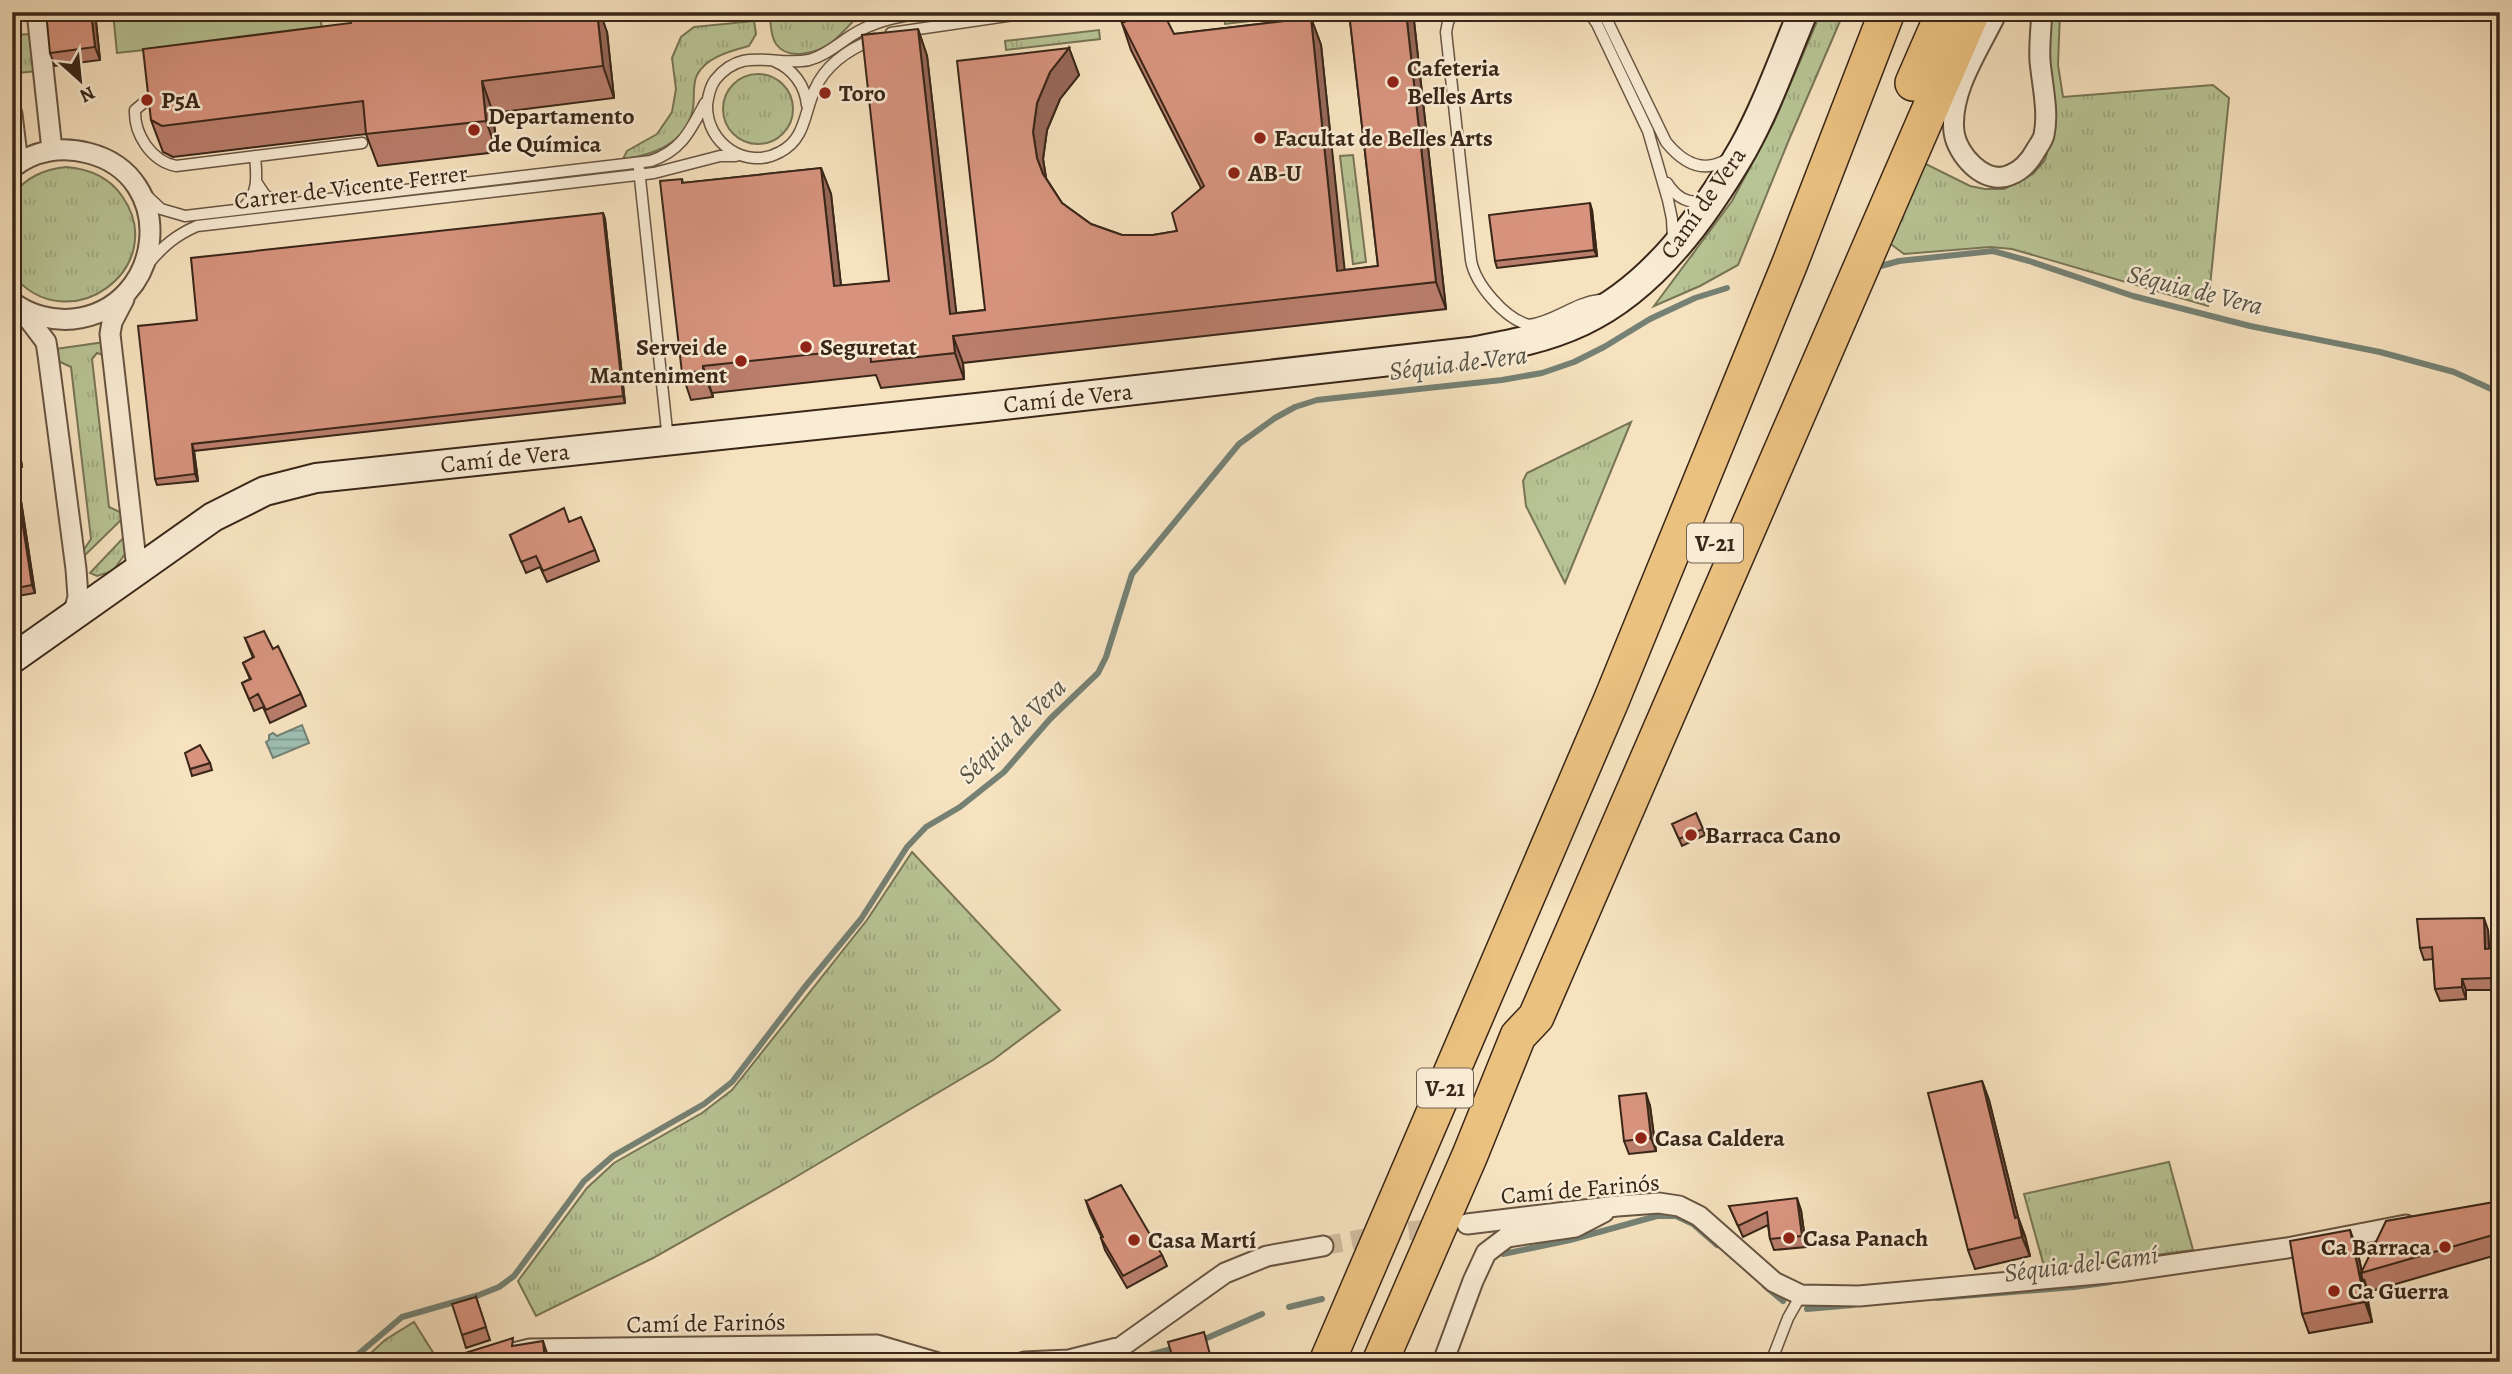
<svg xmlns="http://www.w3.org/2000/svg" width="2512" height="1374" font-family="Alegreya,serif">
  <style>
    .grass { fill: url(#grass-tufts); stroke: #787556; stroke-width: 2 }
    .garden { fill: #b8c495; stroke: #787556; stroke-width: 2 }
    .water { fill: url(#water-rules); stroke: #758174; stroke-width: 2 }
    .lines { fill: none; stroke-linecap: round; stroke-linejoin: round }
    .stream { stroke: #758174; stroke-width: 6 }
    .street-tunnel { stroke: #d0bc9e; stroke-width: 19; stroke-dasharray: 19 10; stroke-linecap: butt }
    .lane-casing { stroke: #685542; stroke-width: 13 }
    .street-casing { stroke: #685542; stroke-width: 23 }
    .secondary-casing { stroke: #392618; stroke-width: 32 }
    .highway-casing { stroke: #392618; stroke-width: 38 }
    .lane { stroke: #f9ecd5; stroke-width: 10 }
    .street { stroke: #f9ecd5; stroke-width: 19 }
    .secondary { stroke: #f9ecd5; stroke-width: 28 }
    .highway { stroke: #ebc180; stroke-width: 35 }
    .wall { fill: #b97e6c; stroke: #392618; stroke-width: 2 }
    .shaded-wall { fill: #966758; stroke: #392618; stroke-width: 2 }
    .building { fill: #d7937e; stroke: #392618; stroke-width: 2 }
    .poi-dot { fill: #8f2418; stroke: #f9ecd5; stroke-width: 2.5 }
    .labels { text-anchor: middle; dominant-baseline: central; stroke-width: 5; stroke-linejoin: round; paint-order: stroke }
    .shield { fill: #f9ecd5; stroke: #736151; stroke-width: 2 }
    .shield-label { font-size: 23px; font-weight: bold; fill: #392618 }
    .poi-label { font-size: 24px; font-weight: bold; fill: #392618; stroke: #f9ecd5; text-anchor: start }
    .street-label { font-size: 24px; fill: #392618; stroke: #f9ecd5 }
    .water-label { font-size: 26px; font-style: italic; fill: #575446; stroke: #f9ecd5 }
  </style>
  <defs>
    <pattern id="grass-tufts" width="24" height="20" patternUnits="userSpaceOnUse" patternTransform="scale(1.75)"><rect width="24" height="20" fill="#b8c495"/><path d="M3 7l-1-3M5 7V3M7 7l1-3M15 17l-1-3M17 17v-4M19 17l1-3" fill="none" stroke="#9fa880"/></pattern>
    <pattern id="water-rules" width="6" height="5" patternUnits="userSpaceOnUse" patternTransform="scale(1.75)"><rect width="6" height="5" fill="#9dbeb2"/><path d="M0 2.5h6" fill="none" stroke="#819a90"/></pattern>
  </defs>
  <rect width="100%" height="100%" fill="#f6e2bf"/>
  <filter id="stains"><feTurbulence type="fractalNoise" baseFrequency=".00286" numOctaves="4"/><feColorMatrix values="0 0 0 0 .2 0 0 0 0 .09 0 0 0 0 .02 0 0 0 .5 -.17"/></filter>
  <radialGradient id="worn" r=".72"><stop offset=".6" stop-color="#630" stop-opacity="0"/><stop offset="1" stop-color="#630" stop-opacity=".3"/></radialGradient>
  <path class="grass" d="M816 12H862C852 22 842 34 831 43 817 53 788 61 776 44 771 37 771 27 770 18Z
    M1252 12H1318V13L1225 24 1224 15Z
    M1821 12H1844L1788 142 1738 265 1700 286 1654 306 1732 201 1774 122Z
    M2051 12H2060L2058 65 2063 97 2213 85 2229 98 2208 306 2012 249 1990 247 1904 254 1888 242 1922 162 1970 186 1985 189H2004L2033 174 2045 160 2051 138 2049 70Z
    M754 21 756 34 749 46C731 51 706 57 697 75 692 85 695 96 693 108 687 143 654 155 623 159L627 151 657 134 672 112 676 89 672 58 681 37 694 27Z
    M1099 30 1100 39 1006 50 1005 41Z
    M32 34 37 71 18 73 13 35Z
    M723 109a35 35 0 1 1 70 0a35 35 0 1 1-70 0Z
    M1353 155 1366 262 1353 264 1340 156Z
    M67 167C89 169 109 177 122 196 172 267 68 344 12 274V195C27 177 44 169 67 167Z
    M105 342 106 356 97 353 92 359 109 507 124 514 125 516 80 560 77 545 85 548 91 539 71 367 56 360 55 349Z
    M1631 422 1565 583 1526 506 1523 481 1527 473Z
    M126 535 127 551 113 571 97 576 90 573Z
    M912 852 1060 1010 993 1060 789 1181 653 1258 536 1316 518 1281 587 1188 614 1163 702 1113 732 1090 867 920Z
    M2169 1162 2193 1250 2045 1270 2024 1194Z
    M414 1322 439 1362H361L385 1340Z"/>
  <path class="garden" d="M113 12H320L322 31 117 53Z"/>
  <path class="water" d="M302 725 309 743 273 758 266 742 269 740V735L273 733 277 736Z"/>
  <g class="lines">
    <path class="stream" d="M1877 267 1899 261 1993 251 2029 261 2133 296 2250 326 2380 352 2454 372 2500 393
      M1503 1254 1570 1240 1657 1216H1676L1693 1224 1717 1245
      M1765 1286 1783 1301
      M1937 1298 2074 1287 2111 1282
      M1289 1307 1322 1299
      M1807 1309 1853 1305
      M1200 1341 1262 1314
      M349 1362 402 1317 479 1295 499 1287 514 1276 584 1181 613 1156 704 1104 732 1082 804 988 861 919 907 847 926 827 960 807 1004 772 1050 719 1098 673 1106 657 1132 574 1239 444 1275 418 1295 407 1317 400 1502 380 1542 373 1574 362 1604 347 1650 319 1695 298 1727 288
      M653 1362 838 1357 884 1362
      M1121 1362 1176 1348"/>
    <path class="street-tunnel" d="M1323 1246 1398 1232 1445 1227"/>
    <defs>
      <path id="lane" d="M1453 12 1448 22 1446 32 1471 260C1475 284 1505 319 1529 325 1554 322 1574 303 1599 300
        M1589 12 1597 24 1648 131 1668 200 1672 219 1673 239
        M1603 12 1666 142C1683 163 1704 175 1729 158
        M891 33 1034 12
        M874 39C849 49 826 64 815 89 804 112 806 139 780 152 746 171 706 143 707 105 708 97 710 87 715 80 743 45 773 67 809 60 828 55 842 40 859 31 881 19 906 15 930 12
        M774 61C793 69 805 85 807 105
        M147 100 135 110C134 134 151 161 176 166L362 143
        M639 169 668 440
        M257 183 265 195 280 204
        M1667 183C1676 197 1687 204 1703 201
        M146 195 161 209 185 216 651 161C682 150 690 131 705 103
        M242 209C259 193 257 178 255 156
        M148 264C163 246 176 235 197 226L654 173 720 156H736
        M1771 1362 1788 1318 1801 1295"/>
      <path id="street" d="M37 12 52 150
        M1997 12C1980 48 1949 91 1954 132 1957 155 1985 186 2010 175 2023 170 2030 161 2036 150 2039 145 2043 140 2044 135 2049 112 2042 84 2040 61 2039 45 2041 28 2042 12
        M12 114 18 164
        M12 168C34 150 62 146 88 153 180 176 165 309 73 319 52 321 29 315 12 302
        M124 299 112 322 110 334 137 569
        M21 309 46 342 48 355 76 569 78 597 73 615
        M1467 1224 1617 1206 1659 1203 1679 1206 1699 1216 1774 1282 1801 1295 1859 1296 2119 1272 2287 1248 2406 1225
        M477 1362 530 1349 877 1345 935 1362
        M1024 1362 1069 1360 1121 1347 1225 1273 1267 1256 1323 1246
        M1443 1362 1473 1281 1486 1253 1507 1237 1575 1227 1604 1212"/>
      <path id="secondary" d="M12 659 213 517 265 491 316 478 986 407 1470 352C1509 345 1546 338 1582 321 1653 288 1705 215 1743 149 1767 106 1784 57 1803 12"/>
      <path id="highway" d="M1913 83 1944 12
        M1327 1362 1611 701 1790 263 1887 12
        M1380 1362 1470 1155 1518 1036 1536 1017 1972 12"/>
    </defs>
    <use href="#lane" class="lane-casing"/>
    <use href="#street" class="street-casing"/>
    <use href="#secondary" class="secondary-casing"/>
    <use href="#highway" class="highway-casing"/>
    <use href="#lane" class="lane"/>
    <use href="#street" class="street"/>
    <use href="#secondary" class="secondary"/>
    <use href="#highway" class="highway"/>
  </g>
  <path class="wall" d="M95 12 100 60 55 66 50 53Z
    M477 12 478 18 607 32 614 98 493 113 497 152 378 166 366 134 173 157 163 152 151 120Z
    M1349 12H1413L1446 309 963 363 964 379 881 388 876 375 712 393 713 397 691 400 682 373V179L683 183 821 168 831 194 841 286 889 281 918 29 927 56 956 313 985 310 1069 48 1079 75 1060 99 1047 130 1043 159 1046 178 1062 203 1091 224 1122 235H1153L1177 231 1201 188 1131 50 1122 23 1174 34 1311 18 1321 45 1344 270 1378 266Z
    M1692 12H1706L1704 17Z
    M1592 210 1597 256 1497 268 1495 261Z
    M603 213 605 219 625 403 194 451 198 481 157 485 155 479 197 320Z
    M12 416 15 422 22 467 16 468 35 593 12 597Z
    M569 522 595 550 599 561 547 582 540 567 526 573 510 535Z
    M245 638 273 649 301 694 306 706 270 723 263 707 254 711 242 683 250 679 243 663 253 658Z
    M210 763 212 770 192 776 190 769Z
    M1696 813 1705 835 1682 846 1675 830Z
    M2488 930 2489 949 2500 948V996L2497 990H2466V999L2440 1001 2435 989 2433 959 2424 960 2420 948Z
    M1982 1081 1989 1100 2018 1217 2025 1236 2030 1256 1975 1269 1968 1250Z
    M1650 1106 1656 1151 1629 1154 1624 1141Z
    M1086 1201 1162 1255 1167 1266 1127 1288 1105 1250 1101 1238H1102L1090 1213Z
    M2500 1201V1254L2368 1292 2364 1279 2372 1322 2309 1333 2302 1314 2357 1249 2362 1272Z
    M1729 1206 1801 1210 1806 1247 1774 1250 1770 1239 1768 1225 1743 1237Z
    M476 1297 490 1340 466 1348 462 1335Z"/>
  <path class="shaded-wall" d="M91 12H95L100 60 95 47Z
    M597 12H600L607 32 614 98 603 66Z
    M1406 12H1413L1446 309 1436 282Z
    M1311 18 1321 45 1347 292 1337 271Z
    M918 29 927 56 959 336 950 314Z
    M1069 48 1079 75 1060 99 1047 130 1043 159 1047 184 1037 158 1033 132 1037 103 1050 72Z
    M482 81 493 113 497 152 486 121Z
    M821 168 831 194 844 313 834 286Z
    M1590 203 1592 210 1597 256 1594 250Z
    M603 213 605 219 625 403 623 396Z
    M953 336 963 363 964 379 955 353Z
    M703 366 712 393 713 397 703 371Z
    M12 416 15 422 22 467 19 460Z
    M192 444 194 451 198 481 195 474Z
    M13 461 16 468 35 593 32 585Z
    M2484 918 2488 930 2490 961 2485 949Z
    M2462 979 2466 990V999L2462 987Z
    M1982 1081 1989 1100 2023 1237 2015 1218Z
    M1646 1093 1650 1106 1656 1151 1651 1138Z
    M1797 1198 1801 1210 1806 1247 1802 1236Z
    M2018 1217 2025 1236 2030 1256 2022 1237Z
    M2350 1230 2357 1249 2362 1273H2361L2372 1322 2365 1302Z
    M543 1341 550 1362H545Z"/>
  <path class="building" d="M46 12H91L95 47 50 53Z
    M350 12H474L475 18 517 12H597L603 66 482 81 486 121 366 134 363 101 162 126 151 120 143 49 351 23Z
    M1144 12H1163L1174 34 1311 18 1337 271 1378 266 1349 12H1406L1436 282 953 336 955 353 871 362 870 348 703 366V371L682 373 660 181 682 179V183L821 168 834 286 889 281 862 35 918 29 950 314 985 310 957 61 1069 48 1050 72 1037 103 1033 132 1037 158 1043 174 1062 203 1091 224 1122 235H1153L1177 231 1172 213 1204 186 1122 23Z
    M1590 203 1594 250 1495 261 1489 215Z
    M603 213 623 396 192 444 195 474 155 479 138 326 197 320 191 258Z
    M12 417 19 460 13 461 32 585 12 589Z
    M564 508 569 522 581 517 595 550 543 571 536 556 521 562 510 535Z
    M264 631 273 649 278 646 301 694 266 710 258 694 249 699 242 683 251 679 243 663 254 657 245 638Z
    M200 745 210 763 190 769 185 753Z
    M1696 813 1703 829 1679 839 1672 824Z
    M2484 918 2485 949 2500 948V984L2495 985 2494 978 2462 979V987L2435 989 2432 947 2420 948 2417 919Z
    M1982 1081 2015 1218 2018 1217 2022 1237 1968 1250 1928 1093Z
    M1646 1093 1651 1138 1624 1141 1619 1096Z
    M1121 1185 1162 1255 1123 1276 1101 1238 1103 1237 1086 1201Z
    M1797 1198 1802 1236 1770 1239 1767 1212 1738 1226 1729 1206Z
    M2500 1201V1233L2361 1273 2386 1221Z
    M2350 1230 2365 1302 2302 1314 2290 1241Z
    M476 1297 486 1327 462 1335 452 1304Z
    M1204 1332 1212 1362H1174L1168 1342Z
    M513 1338 512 1346 543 1341 545 1362H464L462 1354Z"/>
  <g class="poi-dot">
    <circle cx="1393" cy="82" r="7"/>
    <circle cx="825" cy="93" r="7"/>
    <circle cx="147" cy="100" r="7"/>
    <circle cx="474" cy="130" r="7"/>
    <circle cx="1260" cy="138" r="7"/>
    <circle cx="1234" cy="173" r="7"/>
    <circle cx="806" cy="347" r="7"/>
    <circle cx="741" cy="361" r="7"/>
    <circle cx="1691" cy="835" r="7"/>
    <circle cx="1641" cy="1138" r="7"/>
    <circle cx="1789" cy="1238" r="7"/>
    <circle cx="1134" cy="1240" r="7"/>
    <circle cx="2445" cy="1247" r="7"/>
    <circle cx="2334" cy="1291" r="7"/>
  </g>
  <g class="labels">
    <g class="shield">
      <rect x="1687" y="523.5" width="56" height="39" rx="5"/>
      <rect x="1417" y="1068.5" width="56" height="39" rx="5"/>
    </g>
    <g class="shield-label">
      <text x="1715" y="543">V-21</text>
      <text x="1445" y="1088">V-21</text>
    </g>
    <g class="poi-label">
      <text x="1407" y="68">Cafeteria<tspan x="1407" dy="28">Belles Arts</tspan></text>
      <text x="839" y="93">Toro</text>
      <text x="161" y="100">P5A</text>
      <text x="488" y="116">Departamento<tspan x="488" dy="28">de Química</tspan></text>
      <text x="1274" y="138">Facultat de Belles Arts</text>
      <text x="1248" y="173">AB-U</text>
      <text x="727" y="347" text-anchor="end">Servei de<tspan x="727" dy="28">Manteniment</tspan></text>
      <text x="820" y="347">Seguretat</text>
      <text x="1705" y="835">Barraca Cano</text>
      <text x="1655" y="1138">Casa Caldera</text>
      <text x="1803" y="1238">Casa Panach</text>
      <text x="1148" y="1240">Casa Martí</text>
      <text x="2431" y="1247" text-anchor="end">Ca Barraca</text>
      <text x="2348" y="1291">Ca Guerra</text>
    </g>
    <g class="street-label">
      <text transform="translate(351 187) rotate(-7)">Carrer de Vicente Ferrer</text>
      <text transform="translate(1703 203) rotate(-55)">Camí de Vera</text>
      <text transform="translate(1068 398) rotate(-6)">Camí de Vera</text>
      <text transform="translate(505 458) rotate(-6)">Camí de Vera</text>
      <text transform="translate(1580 1189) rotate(-5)">Camí de Farinós</text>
      <text transform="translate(706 1323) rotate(-1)">Camí de Farinós</text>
    </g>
    <g class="water-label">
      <text transform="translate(2195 290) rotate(14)">Séquia de Vera</text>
      <text transform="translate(1458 363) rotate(-7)">Séquia de Vera</text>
      <text transform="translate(1012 731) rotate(-44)">Séquia de Vera</text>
      <text transform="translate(2081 1264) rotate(-7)">Séquia del Camí</text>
    </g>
  </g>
  <rect width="2512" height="1374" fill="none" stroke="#f6e2bf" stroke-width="42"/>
  <rect x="14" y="14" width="2484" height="1346" fill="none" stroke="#392618" stroke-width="3.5"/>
  <rect x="21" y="21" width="2470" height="1332" fill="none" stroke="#392618" stroke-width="2"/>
  <g transform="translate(80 80) rotate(153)" stroke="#f9ecd5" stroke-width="5" paint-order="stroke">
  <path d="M0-5L12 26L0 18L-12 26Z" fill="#392618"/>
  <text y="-10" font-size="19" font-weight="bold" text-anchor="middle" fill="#392618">N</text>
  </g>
  <rect width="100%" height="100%" filter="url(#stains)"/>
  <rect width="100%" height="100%" fill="url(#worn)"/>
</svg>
